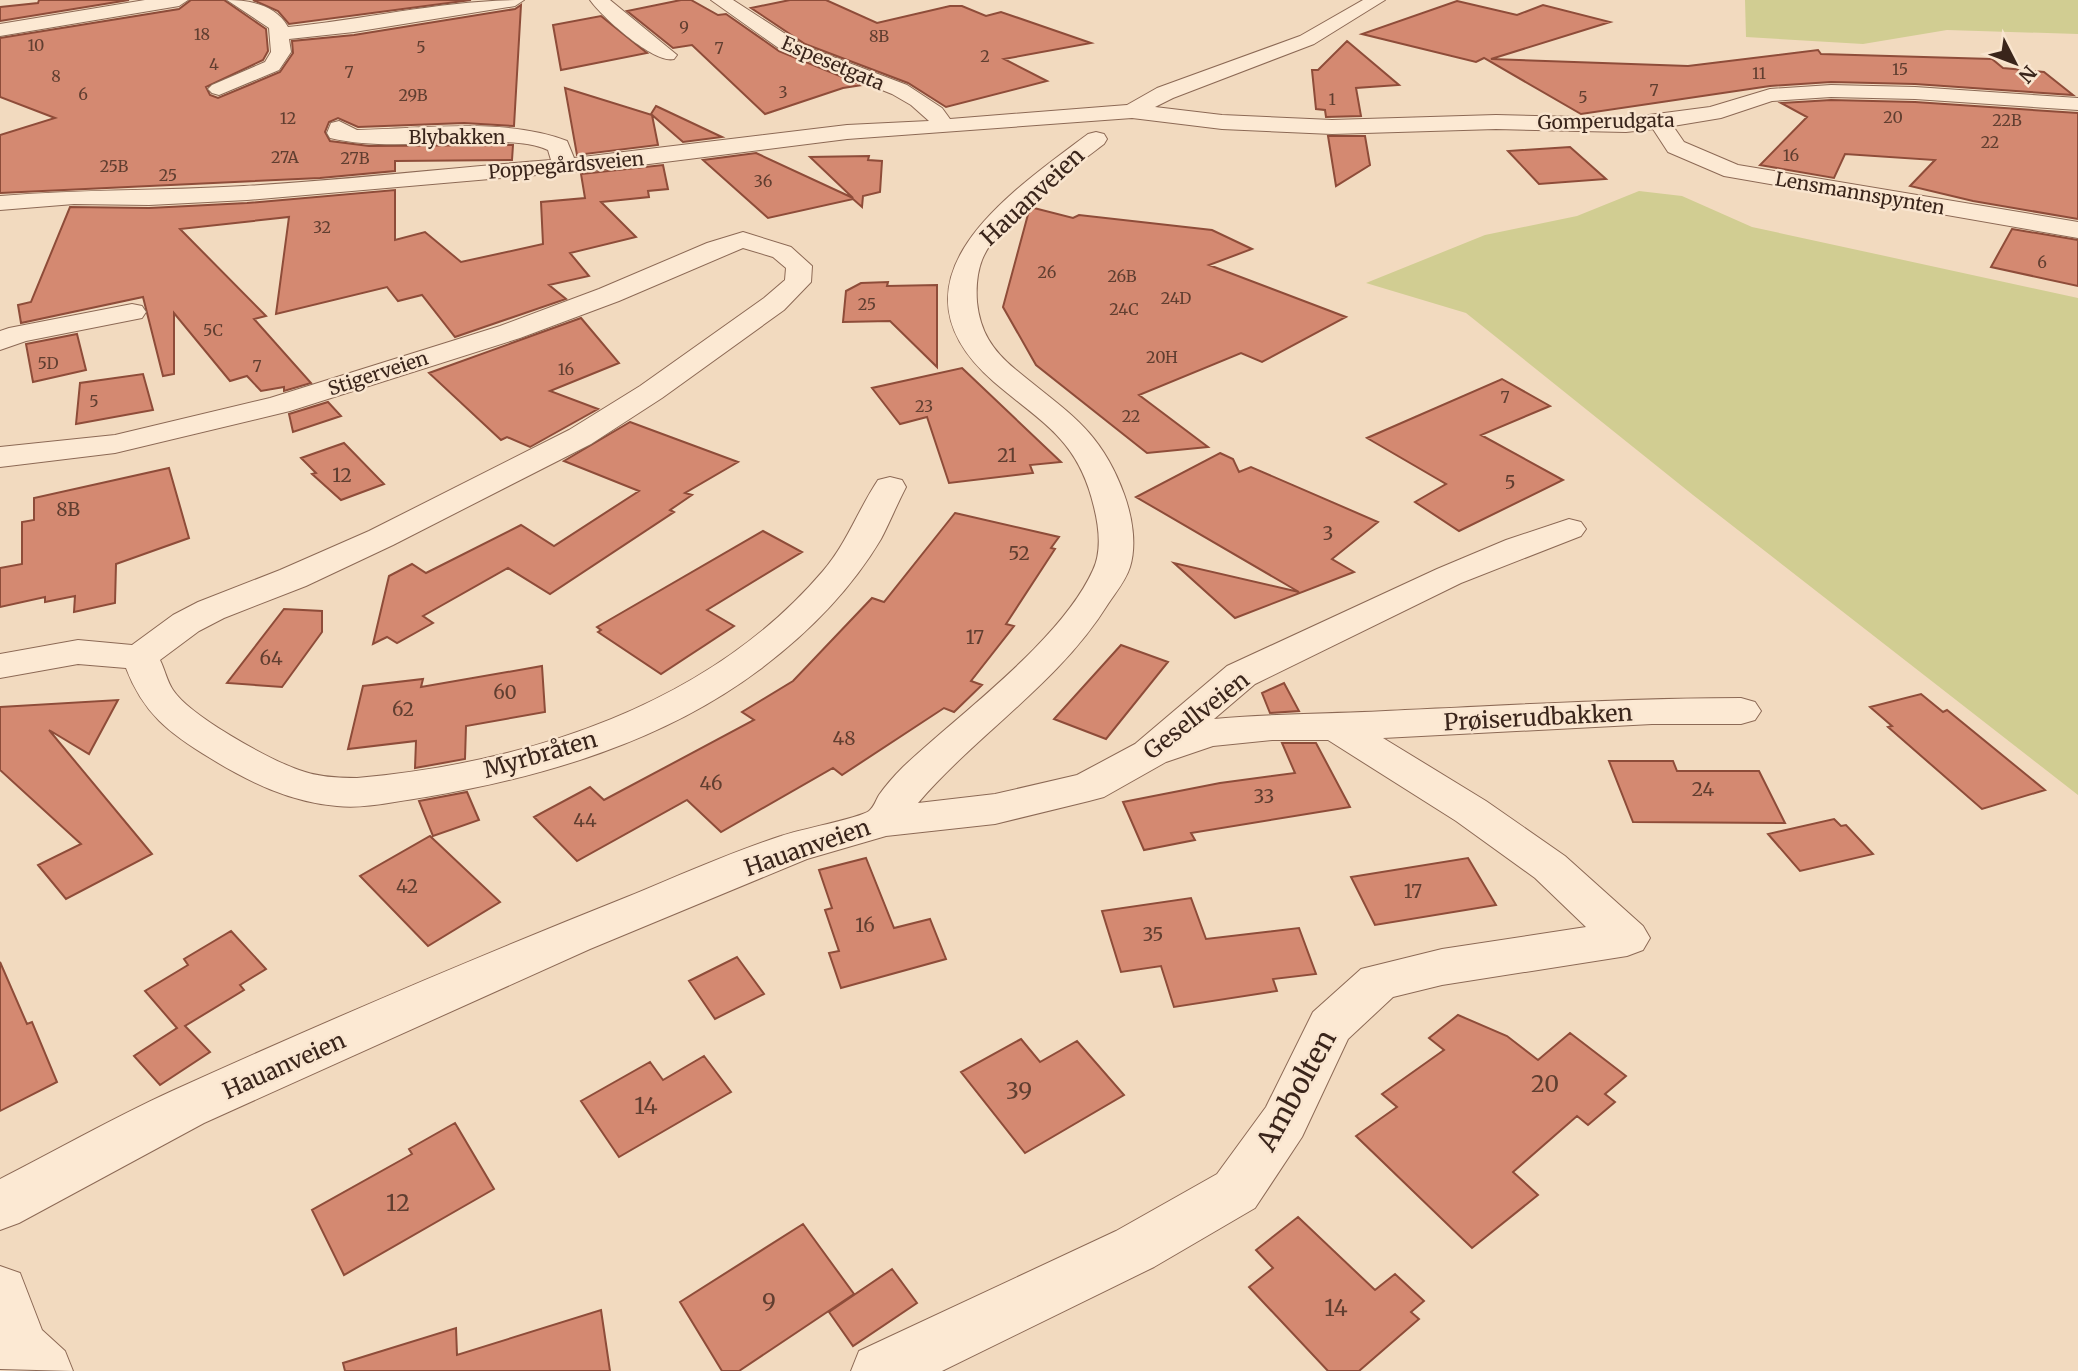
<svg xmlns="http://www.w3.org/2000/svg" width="2078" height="1371" font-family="Merriweather,serif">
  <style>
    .green { fill: #d1cd92 }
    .building { fill: #d48971; stroke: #8e4c39; stroke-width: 2 }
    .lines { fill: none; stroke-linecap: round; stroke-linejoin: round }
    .minor-casing { stroke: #8c6955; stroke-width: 2 }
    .minor { fill: #fce9d3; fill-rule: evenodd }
    .labels { text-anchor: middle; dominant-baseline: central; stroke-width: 5; stroke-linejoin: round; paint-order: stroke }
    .far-number-label { font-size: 16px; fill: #603e30 }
    .far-street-label { font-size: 19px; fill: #3a251b; stroke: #f9e5cf }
    .number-label { font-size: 19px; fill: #603e30 }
    .street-label { font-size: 23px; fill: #3a251b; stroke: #f9e5cf }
    .near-number-label { font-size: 23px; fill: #603e30 }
    .near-street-label { font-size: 28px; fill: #3a251b; stroke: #f9e5cf }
  </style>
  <rect width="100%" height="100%" fill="#f2dabf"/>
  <path class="green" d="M1745 0H2078V34L1947 30 1863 44 1746 37Z
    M1639 191 1682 196 1752 227 2078 298V795L1693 495 1466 313 1366 283 1485 235 1577 216Z"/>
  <path class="building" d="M39 0H129L0 21V7L38 3Z
    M191 0H224L266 29 268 51 263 60 206 87 210 95 218 98 280 72 293 53 292 41 354 35 515 9 521 5 514 126 464 123 358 127 338 118 329 122 325 132 330 141 369 146 513 145 512 160 395 161V171L320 178 0 193V135L55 118 0 97V38L179 9Z
    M253 0H471L289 24 278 11Z
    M681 0H691L718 15 726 14 779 51 862 85 843 88 765 114 692 45 673 48 627 11Z
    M790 0H826L877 23 950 6H962L986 16 1001 12 1091 43 1004 59 1047 81 946 107 908 83 805 44 751 8Z
    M1457 1 1517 15 1543 5 1610 22 1491 59 1688 66 1818 50 1821 54 1992 59 2003 68 2044 72 2073 95 1915 84 1831 82 1770 86 1581 114 1484 58 1476 62 1362 34Z
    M601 16 647 53 561 70 553 25Z
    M1347 41 1399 85 1356 88 1361 116 1326 117 1325 110 1316 109 1312 70H1318Z
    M565 88 652 115 658 145 577 155Z
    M1831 100 1915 102 2078 113V219L1973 201 1910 186 1935 160 1845 154 1834 178 1760 165 1807 117 1781 103Z
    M656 106 722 137 683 142 651 114Z
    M1328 136H1365L1370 165 1336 186Z
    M1570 147 1606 179 1539 184 1508 151Z
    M756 153 853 198 810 157 869 156 868 160 882 161 880 192 863 196 862 207 853 199 768 218 703 160Z
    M663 165 668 189 648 191 649 197 601 202 636 237 570 253 589 276 549 285 566 299 455 337 422 295 398 301 387 287 276 314 289 217 180 229 266 316 254 319 311 383 284 391V387L261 391 247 376 230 381 174 313V374L163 376 143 297 21 323 18 305 31 302 70 207 149 208 247 203 395 190V240L425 232 461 262 543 244 541 202 585 198 581 174Z
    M1030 207 1073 218 1079 215 1212 230 1252 249 1209 265 1346 317 1262 362 1241 353 1139 395 1208 447 1147 453 1036 365 1003 307Z
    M2012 229 2078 240V286L1991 267Z
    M888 282 887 286 937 285V367L890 321 843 322 846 291 861 283Z
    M581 318 619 363 550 391 598 409 530 447 507 437 501 440 429 373Z
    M77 334 86 370 33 382 26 344Z
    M962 368 1061 462 1030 465 1033 473 949 483 927 417 900 424 872 388Z
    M143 374 153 410 76 424 80 383Z
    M1502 379 1550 406 1481 435 1563 480 1459 531 1415 502 1446 484 1367 438Z
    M328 402 341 416 293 432 289 414Z
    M630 422 738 462 685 493 692 495 670 510 674 512 550 594 508 568 423 616 433 623 397 643 387 637 373 644 389 576 412 564 426 573 521 525 554 546 639 491 564 461Z
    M344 443 384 484 341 500 312 474 316 473 301 458Z
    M1220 453 1233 459 1239 472 1251 467 1378 522 1332 559 1354 572 1235 618 1174 563 1299 592 1136 497Z
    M169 468 189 538 116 564 115 603 74 612 75 596 45 602V597L0 607V568L22 564V522L34 520V498Z
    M955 513 1059 537 1051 548 1055 549 1006 624 1014 626 971 681 982 685 954 712 944 708 842 775 833 768 721 832 687 800 577 861 534 817 590 787 604 800 754 720 742 712 793 681 872 598 884 602Z
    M763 531 802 552 707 610 734 626 661 674 598 632 601 630 597 627Z
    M284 609 322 611V632L282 687 227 683Z
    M1121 645 1168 662 1106 739 1054 719Z
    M542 666 545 712 466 726 465 759 415 768 416 741 348 749 363 686 423 679 421 687Z
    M1284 683 1299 711 1270 713 1262 693Z
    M1921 694 1943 712 1947 710 2045 790 1982 809 1888 727 1892 726 1870 707Z
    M118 700 89 754 49 730 152 854 66 899 38 865 81 844 0 770V707Z
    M1282 743H1316L1350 807 1191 833 1195 840 1144 850 1123 802 1220 783 1295 773Z
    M1609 761H1673L1677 771H1759L1785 823 1633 822Z
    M467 792 479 820 433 836 419 801Z
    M1834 819 1841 826 1846 825 1873 854 1800 871 1768 834Z
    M430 836 500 902 428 946 360 876Z
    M866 858 894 928 930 919 946 959 841 988 829 953 839 951 825 910 832 908 819 870Z
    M1468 858 1496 905 1375 925 1351 877Z
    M1191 898 1206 939 1299 928 1316 974 1273 979 1277 991 1174 1007 1161 966 1121 972 1102 911Z
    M231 931 266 969 240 985 244 990 185 1026 210 1052 160 1085 134 1056 177 1028 145 991 188 965 184 959Z
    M737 957 764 994 715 1019 689 981Z
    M0 962 27 1024 32 1022 57 1082 0 1111Z
    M1458 1015 1507 1036 1538 1060 1570 1033 1626 1076 1605 1094 1615 1102 1588 1125 1577 1116 1513 1172 1538 1195 1472 1248 1356 1136 1397 1107 1382 1094 1444 1050 1429 1038Z
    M1021 1039 1040 1062 1077 1041 1124 1095 1025 1153 961 1072Z
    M704 1056 731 1092 619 1157 581 1101 650 1062 663 1080Z
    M455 1123 494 1189 344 1275 312 1210 412 1154 409 1149Z
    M1298 1217 1375 1290 1395 1274 1424 1301 1411 1312 1419 1319 1359 1371H1328L1249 1287 1273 1268 1256 1250Z
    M803 1224 854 1294 739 1371H722L680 1302Z
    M892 1269 917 1303 853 1346 829 1312Z
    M601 1310 610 1371H345L343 1363 456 1328 457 1355Z"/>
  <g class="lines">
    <defs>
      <path id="minor" d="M145 0H188L179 6 0 36V24Z
        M227 0C250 0 276 5 288 27 367 19 445 0 524 0L515 6 354 32 289 39 291 52 279 70 219 95 212 93 208 89 212 85 265 62 271 52 269 28Z
        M590 0H610L677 55 674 59C654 64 602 17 590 0Z
        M711 0H733L804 46 907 85 942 108 950 119 1127 105 1157 88 1300 36 1363 0H1385L1314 44 1173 98 1155 107 1222 115 1332 120 1496 115 1626 118 1710 107 1770 89 1831 85 1915 87 2078 98V110L1915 99 1831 97 1772 101 1721 118 1673 126 1684 142 1738 165 2078 222V238L1724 176 1668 152 1653 129 1626 132 1496 129 1332 134 1222 129 1132 118 847 139 617 168 247 200 149 205 74 204 0 210V196C81 189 162 191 244 186 346 180 449 168 551 160L548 150C530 142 509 142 489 142 437 141 381 150 330 138L327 133 331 123 339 121 357 130C422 129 507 117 567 141L574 158 847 125 929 121 911 105 892 94 780 49Z
        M1096 132 1104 134 1107 139 1104 144C1069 171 998 219 982 260 977 273 976 288 977 302 980 331 992 350 1015 369 1065 411 1100 428 1124 494 1132 516 1137 544 1130 567 1126 580 1116 592 1108 604 1059 683 978 733 918 803L995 794 1077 775 1135 744 1227 666 1437 569 1506 540 1569 519 1581 522 1586 529 1581 536 1461 583 1255 684 1214 719C1278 713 1341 714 1405 710 1517 705 1629 698 1741 698L1755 702 1761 711 1755 720 1741 724H1652L1383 738 1486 801 1565 856 1643 926 1650 938 1643 950 1627 956 1442 985 1393 997 1348 1039 1302 1137 1255 1208 1154 1267 942 1371H851L859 1351 1116 1231 1217 1174 1266 1107 1313 1012 1361 969 1442 949 1586 927 1535 878 1456 821 1328 740H1272L1213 746 1166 762 1104 797 1089 801 995 824 886 836 807 859 590 949 204 1123 19 1223 0 1230V1179C57 1150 113 1118 172 1091 322 1023 474 958 627 897 678 876 729 853 781 836 797 830 860 818 869 811 874 807 876 800 879 795 886 785 894 776 903 767 960 713 1061 641 1093 570 1102 551 1099 527 1094 507 1078 439 1043 424 994 382 878 281 1008 194 1088 134Z
        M743 232 791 247 812 266 811 282 784 310 662 398 591 444 393 545 306 586 224 618 199 631 160 660C165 670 167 681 173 690 190 716 268 759 299 770 317 777 338 778 357 778 527 763 709 705 823 571 847 543 858 510 878 480L890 477 902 480 906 487C897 504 890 522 881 539 850 591 807 634 759 670 663 742 543 777 426 797 397 801 366 809 337 806 290 802 249 782 210 758 169 733 143 713 126 668L78 664 0 678V654L78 640 132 645 173 615 198 602 280 570 369 531 569 430 640 386 764 298 785 280 786 268 773 257 743 248 619 301 520 338 290 411 115 453 0 467V447L115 435 270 398 500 326 599 289 707 243Z
        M132 304 142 306 146 312 142 318 26 341 0 350V331L9 328Z
        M0 1266 20 1273 42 1330 65 1351 73 1371 0 1369Z"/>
    </defs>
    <use href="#minor" class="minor-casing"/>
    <use href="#minor" class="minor"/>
  </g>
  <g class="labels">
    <g class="far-number-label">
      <text x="684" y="27">9</text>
      <text x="202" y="34">18</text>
      <text x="879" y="36">8B</text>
      <text x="36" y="45">10</text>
      <text x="421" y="47">5</text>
      <text x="719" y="48">7</text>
      <text x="985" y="56">2</text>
      <text x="214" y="64">4</text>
      <text x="1900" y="69">15</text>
      <text x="349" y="72">7</text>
      <text x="1759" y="73">11</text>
      <text x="56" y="76">8</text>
      <text x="1654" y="90">7</text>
      <text x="783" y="92">3</text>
      <text x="83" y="94">6</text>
      <text x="413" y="95">29B</text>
      <text x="1583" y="97">5</text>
      <text x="1332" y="99">1</text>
      <text x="1893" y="117">20</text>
      <text x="288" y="118">12</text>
      <text x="2007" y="120">22B</text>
      <text x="1990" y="142">22</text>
      <text x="1791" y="155">16</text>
      <text x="285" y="157">27A</text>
      <text x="355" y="158">27B</text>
      <text x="114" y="166">25B</text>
      <text x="168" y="175">25</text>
      <text x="763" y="181">36</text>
      <text x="322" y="227">32</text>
      <text x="2042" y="262">6</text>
      <text x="1047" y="272">26</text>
      <text x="1122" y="276">26B</text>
      <text x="1176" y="298">24D</text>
      <text x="867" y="304">25</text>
      <text x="1124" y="309">24C</text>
      <text x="213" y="330">5C</text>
      <text x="1162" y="357">20H</text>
      <text x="48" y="363">5D</text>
      <text x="257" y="366">7</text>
      <text x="566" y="369">16</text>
      <text x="1505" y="397">7</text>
      <text x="94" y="401">5</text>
      <text x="924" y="406">23</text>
      <text x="1131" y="416">22</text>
    </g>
    <g class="far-street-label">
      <text transform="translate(833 63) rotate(23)">Espesetgata</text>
      <text transform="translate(1606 121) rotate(-1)">Gomperudgata</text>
      <text x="457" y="137">Blybakken</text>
      <text transform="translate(566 165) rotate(-5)">Poppegårdsveien</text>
      <text transform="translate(1860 193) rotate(10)">Lensmannspynten</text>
      <text transform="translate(378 373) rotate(-18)">Stigerveien</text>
    </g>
    <g class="number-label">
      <text x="1007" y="455">21</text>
      <text x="342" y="475">12</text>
      <text x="1510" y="482">5</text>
      <text x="68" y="509">8B</text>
      <text x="1328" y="533">3</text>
      <text x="1019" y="553">52</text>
      <text x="975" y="637">17</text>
      <text x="271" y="658">64</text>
      <text x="505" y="692">60</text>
      <text x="403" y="709">62</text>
      <text x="844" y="738">48</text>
      <text x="711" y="783">46</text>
      <text x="1703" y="789">24</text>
      <text x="1264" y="796">33</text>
      <text x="585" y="820">44</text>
      <text x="407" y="886">42</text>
      <text x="1413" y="891">17</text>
      <text x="865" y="925">16</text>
      <text x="1153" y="934">35</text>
    </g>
    <g class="street-label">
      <text transform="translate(1032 196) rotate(-43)">Hauanveien</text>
      <text transform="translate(1196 715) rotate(-38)">Gesellveien</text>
      <text transform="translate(1538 717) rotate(-3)">Prøiserudbakken</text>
      <text transform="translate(540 754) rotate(-16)">Myrbråten</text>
      <text transform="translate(807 847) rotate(-19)">Hauanveien</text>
      <text transform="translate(284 1065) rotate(-24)">Hauanveien</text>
    </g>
    <g class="near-number-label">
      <text x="1545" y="1083">20</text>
      <text x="1019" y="1090">39</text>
      <text x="646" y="1105">14</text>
      <text x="398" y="1202">12</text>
      <text x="769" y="1301">9</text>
      <text x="1336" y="1307">14</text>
    </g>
    <g class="near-street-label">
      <text transform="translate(1296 1090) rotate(-61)">Ambolten</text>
    </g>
  </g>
  <g transform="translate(2015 63) rotate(132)" stroke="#f9e5cf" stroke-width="5" paint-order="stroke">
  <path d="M0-5L12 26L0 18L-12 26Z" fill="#3a251b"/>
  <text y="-10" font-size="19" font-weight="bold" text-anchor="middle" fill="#3a251b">N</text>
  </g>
</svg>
